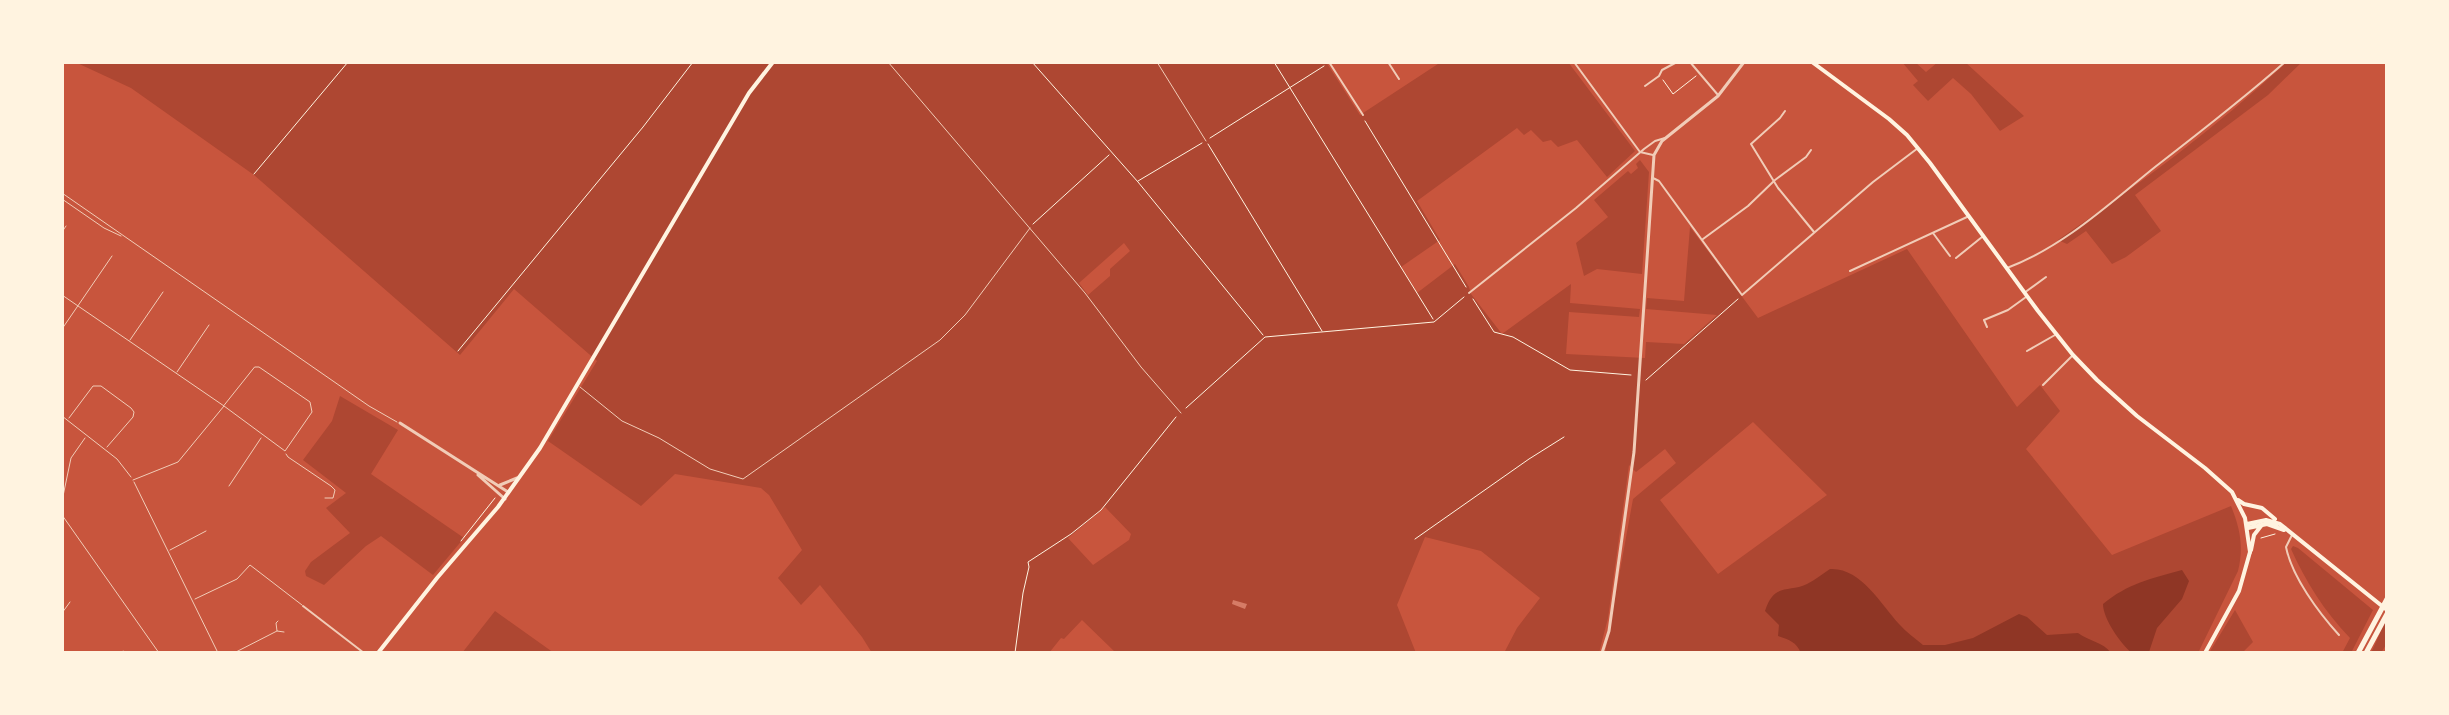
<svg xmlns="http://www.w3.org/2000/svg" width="2449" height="715" font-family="'Space Grotesk',sans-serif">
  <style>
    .green { fill: #ae4732; fill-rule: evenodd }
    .water { fill: #8f3625 }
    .building { fill: #d67c66 }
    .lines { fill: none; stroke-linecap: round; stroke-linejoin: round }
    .path { stroke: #fff3e0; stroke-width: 1 }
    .service { stroke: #f1ccb7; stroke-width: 1 }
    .minor { stroke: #f1ccb7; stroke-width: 2 }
    .tertiary { stroke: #f1ccb7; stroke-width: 3 }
    .secondary { stroke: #fff3e0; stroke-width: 4 }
    .primary { stroke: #fff3e0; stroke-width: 4 }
    .motorway { stroke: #fff3e0; stroke-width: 5 }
  </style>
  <rect width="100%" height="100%" fill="#c8553d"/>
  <path class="green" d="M75 62H1326L1360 115 1441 62H1568L1635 151 1607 177 1577 140 1558 147 1551 140 1543 142 1531 130 1524 135 1517 128 1417 201 1440 240 1401 267 1417 293 1455 264 1469 287 1471 294 1502 334 1571 284 1570 303 1640 309 1639 317 1569 312 1566 354 1645 358 1646 342 1684 344 1717 315 1646 309 1647 298 1684 301 1690 227 1758 318 1907 249 2017 407 2040 385 2060 411 2026 449 2112 555 2231 506C2240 528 2244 547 2238 571L2198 653H1605L1633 499 1676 463 1665 449 1636 472 1629 465 1608 618 1599 653H1504L1517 628 1540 598 1481 551 1425 537 1397 605 1416 653H1116L1082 620 1064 639 1061 638 1049 653H872L862 637 820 585 801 605 778 578 802 550 769 495 761 488 675 474 641 506 548 441 597 361 514 289 460 355 254 175 131 88ZM1124 243 1130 251 1110 269V276L1088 295 1079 283ZM1753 422 1827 495 1718 574 1660 500ZM1105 507 1131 534 1129 540 1093 565 1068 538Z
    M1902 62H1915L1926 72 1938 62H1965L2024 116 2000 131 1971 94 1953 78 1928 101 1913 85 1918 81Z
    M2287 62H2302L2268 95 2135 195 2161 231 2126 257 2112 264 2086 231 2067 244 2058 240C2138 185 2216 128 2287 62Z
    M1640 160 1649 172 1642 274 1597 269 1584 276 1576 243 1608 217 1594 200 1628 171 1631 174 1638 168 1636 164Z
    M340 396 398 430 371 474 464 538 433 575 381 536 366 546 324 585 306 576 305 571 311 562 350 533 326 508 346 493 303 460 332 421Z
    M2293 546 2298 548 2373 610 2351 653H2342L2350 638C2324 611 2306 582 2291 549Z
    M2235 610 2253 642 2242 653H2209Z
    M495 611 554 653H462Z
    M2386 620 2387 643 2381 653H2371Z"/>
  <path class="water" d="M1830 569C1860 567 1881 604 1899 624 1906 632 1915 638 1923 645H1945L1973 638 2019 614 2027 617 2047 635 2078 633C2089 641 2103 642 2111 653H1801C1796 642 1790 640 1778 636L1779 625 1765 611C1774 582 1789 593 1807 584 1815 580 1822 574 1830 569Z
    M2182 570 2189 581 2182 599 2157 628 2149 652 2132 653C2121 644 2103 619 2103 604 2127 584 2152 578 2182 570Z"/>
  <path class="building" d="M1233 600 1247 604 1245 609 1232 604Z"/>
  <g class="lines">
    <path class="path" d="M1032 62 1138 182 1263 335
      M1274 62 1433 319
      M1663 80 1673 94 1696 76
      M1365 121 1466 287
      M1210 138 1324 66
      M1208 144 1322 331
      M254 174 348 62
      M1138 181 1202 143
      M1033 224 1109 155
      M1473 299 1494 332 1513 337 1570 370 1631 375
      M458 351 643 127 693 62
      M1646 380 1738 299
      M1186 408 1265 337 1434 322 1464 297
      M2261 538 2275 534
      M1415 539 1529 459 1564 437
      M461 541 495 498
      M1015 653 1023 593 1029 567 1028 562 1071 534 1101 510 1176 417"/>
    <path class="service" d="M888 62 1085 293 1141 367 1181 413
      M1157 62 1206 141
      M62 193 369 406 397 422
      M62 199 104 228 121 236
      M62 232 66 226
      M62 295 224 406 178 462 133 480
      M62 329 112 256
      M130 340 163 292
      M255 367H259L310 402 312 412 285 451 224 406Z
      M177 372 209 325
      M580 387 622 421 659 438 710 469 743 479 940 340 965 315 1030 228
      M62 416 117 459 131 477
      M69 418 93 386H101L131 408 134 412 133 417 107 447
      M286 454 288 457 331 486 335 490 333 498H325
      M134 482 218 653
      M229 486 261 438
      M62 501 71 458 85 438
      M62 515 159 653
      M170 550 206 531
      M195 599 237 579 250 565 302 605
      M62 613 70 602
      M278 621 276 623 277 631 284 632
      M122 653 123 651
      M234 653 277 631"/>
    <path class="minor" d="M1329 62 1363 115
      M1388 62 1399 79
      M1574 62 1640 152 1653 155
      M1690 62 1718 95
      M1645 86 1659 76 1662 70 1677 62
      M1785 111 1780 118 1751 144 1778 188 1814 232
      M1653 178 1659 181 1742 295 1873 182 1918 148
      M1933 233 1950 256
      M1703 239 1748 206 1775 180 1806 157 1811 150
      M1956 258 1982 237
      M2007 268C2063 247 2109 204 2155 167 2199 133 2243 99 2285 62
      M1850 271 1967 217
      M1469 293 1576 208 1644 149 1655 141 1665 138
      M2024 293 2046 277
      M1987 327 1984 320 2008 310 2026 297
      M2027 351 2055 335
      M2043 385 2072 356
      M2292 535 2286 547C2292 577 2319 613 2339 635
      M303 606 364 653"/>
    <path class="tertiary" d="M400 423 508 492
      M478 475 505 499
      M500 485 517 478
      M1602 653 1609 631 1634 452 1654 155 1662 141 1718 96 1744 62"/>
    <path class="secondary" d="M1812 62 1889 119 1907 135 1930 163 2038 311 2073 355 2097 380 2137 416 2205 468 2232 492 2245 518 2250 552
      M2238 500 2244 504 2262 508 2275 519
      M2247 524 2266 520 2280 524 2387 610
      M2248 528 2267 524 2284 530
      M2251 550 2254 535 2261 526
      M378 653 437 578 498 507 540 448 749 93 773 62"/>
    <path class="primary" d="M2205 653 2239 591 2250 552"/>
    <path class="motorway" d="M2358 653 2387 599
      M2366 653 2387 614"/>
  </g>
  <rect width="2449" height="715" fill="none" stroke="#fff3e0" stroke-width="128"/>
</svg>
